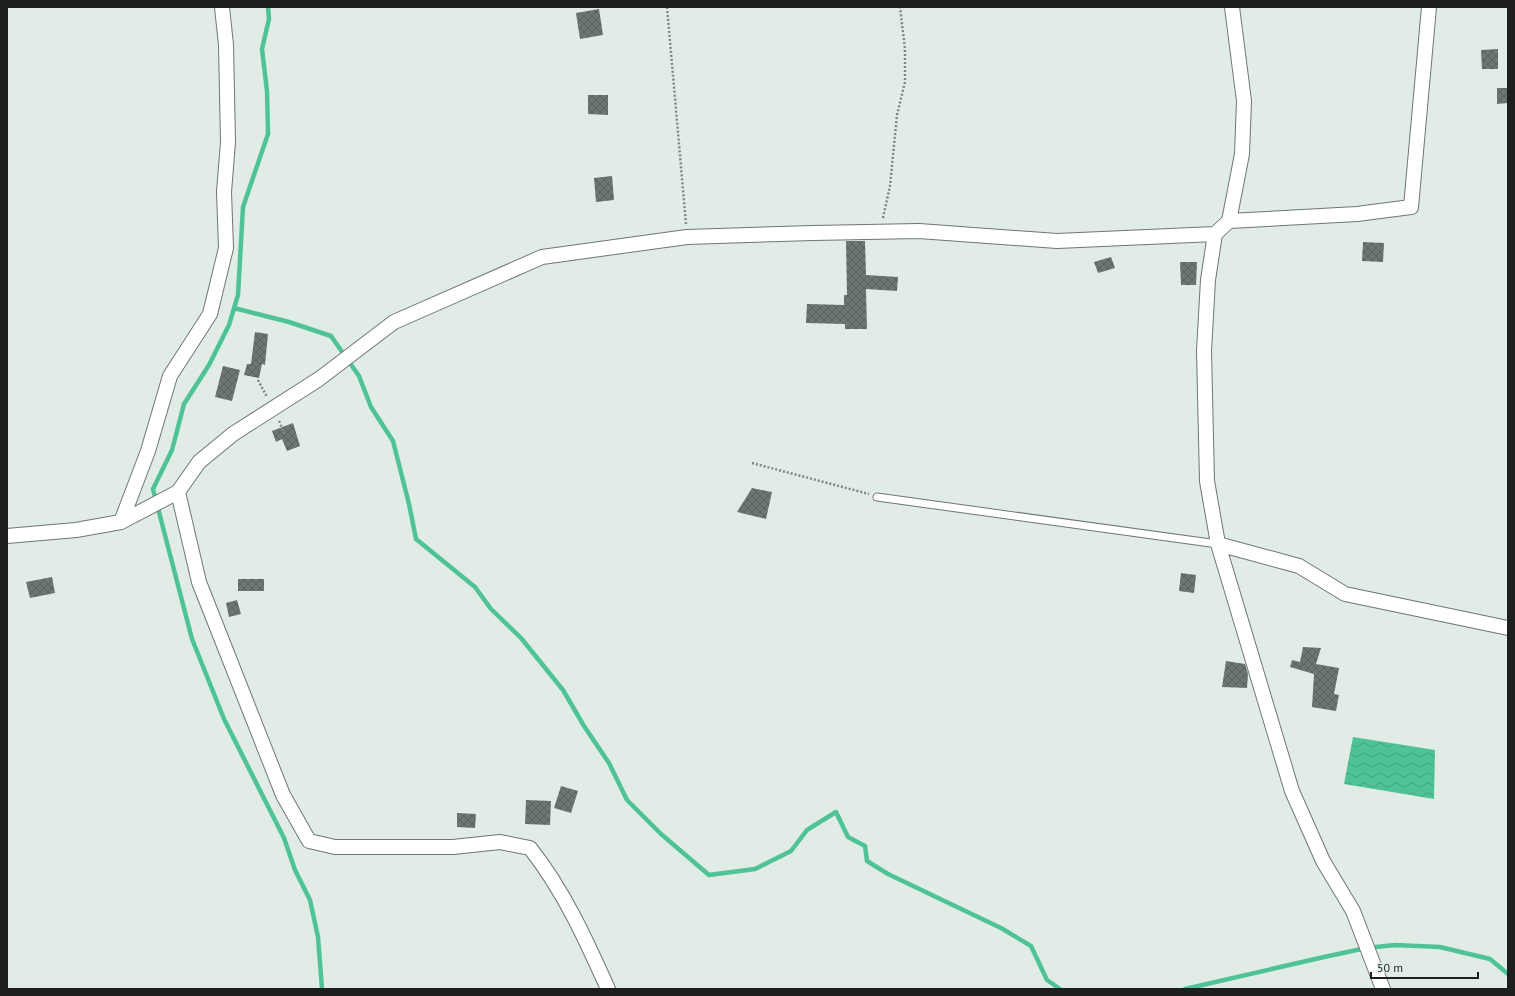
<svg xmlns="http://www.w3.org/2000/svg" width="1515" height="996" font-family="'PT Sans',sans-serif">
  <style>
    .water { fill: url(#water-waves) }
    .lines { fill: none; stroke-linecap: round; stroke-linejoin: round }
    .stream { stroke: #4fc397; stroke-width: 4.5 }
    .building { fill: url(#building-cross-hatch) }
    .lane-casing { stroke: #6e7772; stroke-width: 9 }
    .street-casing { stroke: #6e7772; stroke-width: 16 }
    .path { stroke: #7f8683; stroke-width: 2.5; stroke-dasharray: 2 2; stroke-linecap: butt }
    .lane { stroke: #fff; stroke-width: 7 }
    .street { stroke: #fff; stroke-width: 14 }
  </style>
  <defs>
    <pattern id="water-waves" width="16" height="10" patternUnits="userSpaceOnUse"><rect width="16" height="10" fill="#4fc397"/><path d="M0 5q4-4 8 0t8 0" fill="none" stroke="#44a782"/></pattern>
    <pattern id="building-cross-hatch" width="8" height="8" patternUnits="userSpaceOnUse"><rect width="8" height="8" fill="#6d7772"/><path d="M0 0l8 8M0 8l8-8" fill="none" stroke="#59615d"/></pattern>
  </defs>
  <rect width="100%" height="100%" fill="#e1ece7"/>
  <path class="water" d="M1353 737 1435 750 1434 799 1344 784Z"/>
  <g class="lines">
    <path class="stream" d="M268 7 269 19 262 49 267 91 268 134 243 207 238 295 229 325 209 365 184 404 172 450 153 489 192 639 224 719 284 838 295 870 310 900 318 937 322 989
      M234 308 289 322 331 336 359 376 371 407 393 441 409 504 416 539 475 587 491 609 521 638 563 690 584 726 609 763 627 800 661 834 709 875 755 869 791 851 807 830 836 812 848 837 865 846 867 861 888 874 1001 928 1031 946 1047 980 1060 989
      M1185 989 1324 957 1366 948 1395 945 1440 947 1490 959 1508 974"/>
  </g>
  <path class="building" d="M599 9 603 35 580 39 576 13Z
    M1498 49V69H1482L1481 50Z
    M1497 88H1508V103L1497 104Z
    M588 95H608V115L588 114Z
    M612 176 614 200 596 202 594 178Z
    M846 241H865L866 275 898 277 897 291 866 289 867 329H845V324L806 323 807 304 844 305V295H847Z
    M1363 242 1384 243 1383 262 1362 261Z
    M1111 257 1115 268 1098 273 1094 262Z
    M1180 262H1197L1196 285H1181Z
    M255 332 268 334 265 365 262 364 259 378 244 375 247 364H251Z
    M223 366 240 370 232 401 215 397Z
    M293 423 300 446 287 451 282 439 276 442 272 431Z
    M752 488 772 492 766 519 737 512Z
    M1181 573 1196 575 1194 593 1179 591Z
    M52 577 55 593 30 598 26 582Z
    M238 579H264V591H238Z
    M237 600 241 614 229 617 226 603Z
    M1303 647 1321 648 1316 664 1339 668 1334 694 1339 695 1336 711 1312 707 1314 674 1290 667 1292 660 1300 662Z
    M1226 661 1245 664 1248 674 1247 688 1222 687Z
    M561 786 578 791 571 813 554 808Z
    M526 800 551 801 550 825 525 824Z
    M457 813 476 814 475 828 457 827Z"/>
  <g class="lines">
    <defs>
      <path id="lane" d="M877 497 1218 544"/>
      <path id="street" d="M1232 7 1244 101 1242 154 1229 221 1215 234 1208 280 1204 351 1207 481 1218 544 1292 791 1323 861 1353 911 1383 989
        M1229 221 1357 214 1411 207 1429 7
        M178 492 199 582 283 795 309 841 335 847H453L500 842 530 848C564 891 586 940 608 989
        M121 522 148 451 170 376 210 314 226 248 224 192 228 142 226 45 222 7
        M7 536 76 530 121 522 178 492 199 462 233 434 319 379 394 322 542 257 687 237 813 233 919 231 1057 241 1215 234
        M1218 544 1299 566 1345 594 1508 628"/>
    </defs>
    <use href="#lane" class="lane-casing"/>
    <use href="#street" class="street-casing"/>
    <path class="path" d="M667 7 686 224
      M883 218 890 186 897 115 905 82V49L900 7
      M258 380 267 397
      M279 421 285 435
      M752 463 869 494"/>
    <use href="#lane" class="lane"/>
    <use href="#street" class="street"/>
  </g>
  <rect width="1515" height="996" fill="none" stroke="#1c1f1e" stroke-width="16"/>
  <path d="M1371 972v6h107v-6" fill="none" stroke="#1c1f1e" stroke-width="2"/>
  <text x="1377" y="972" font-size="12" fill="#1c1f1e" stroke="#e1ece7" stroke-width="3" paint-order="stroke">50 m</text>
</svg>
